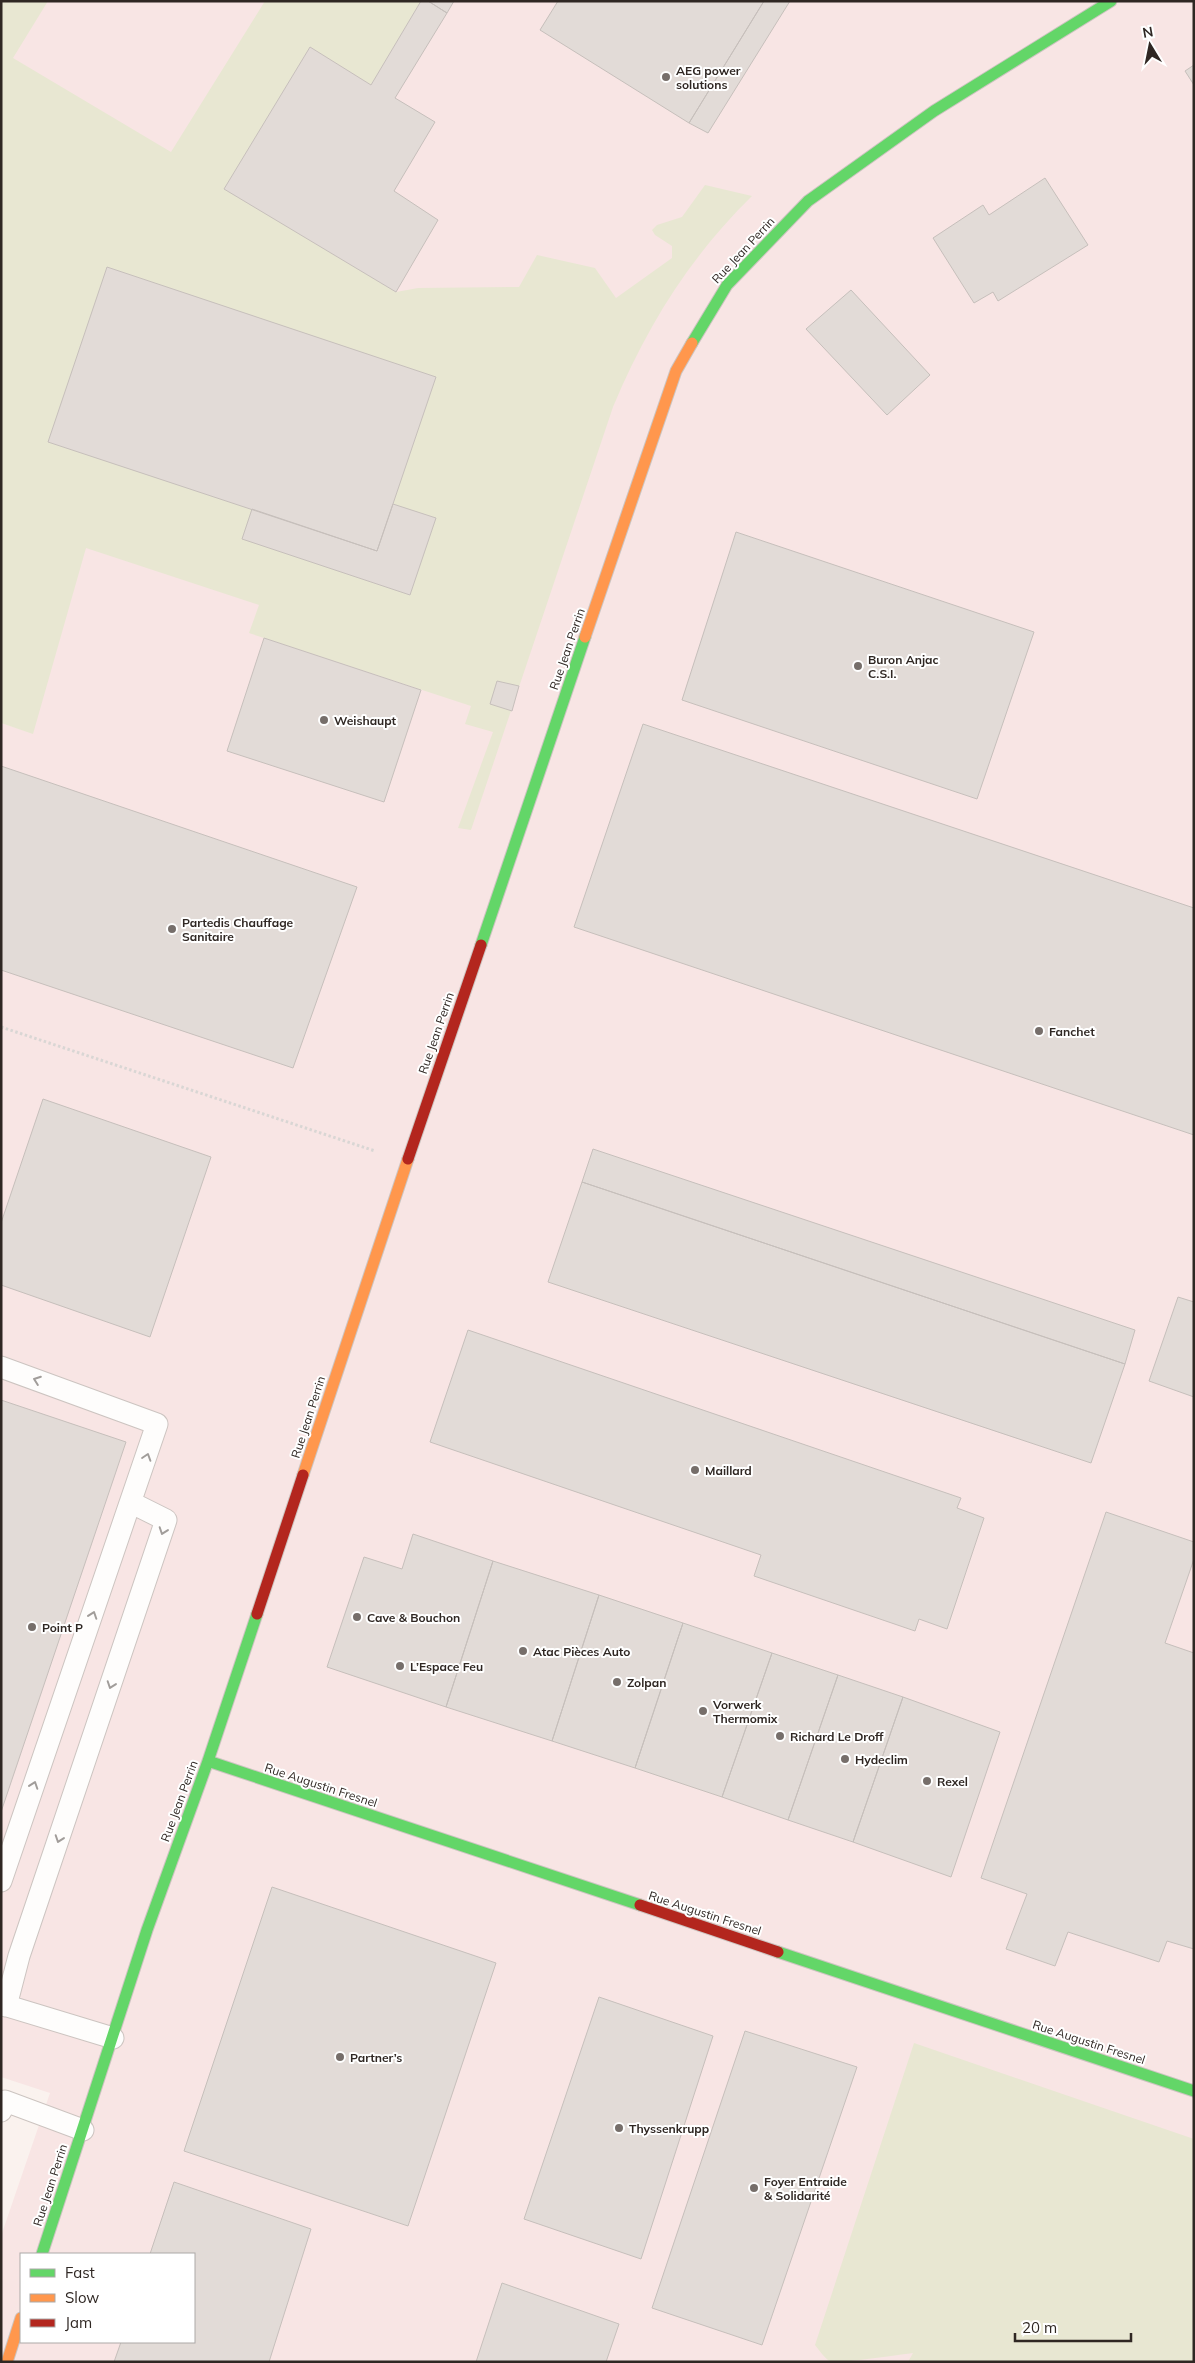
<svg xmlns="http://www.w3.org/2000/svg" width="1195" height="2363" font-family="Mulish,sans-serif">
  <style>
    .industrial { fill: #f8e5e4; fill-rule: evenodd }
    .green { fill: #e8e7d2 }
    .building { fill: #e2dbd7; stroke: #c6bfbb }
    .lines { fill: none; stroke-linecap: round; stroke-linejoin: round }
    .lane-casing { stroke: #ccc4c0; stroke-width: 23 }
    .fast-casing { stroke: #ccc4c0; stroke-width: 13 }
    .slow-casing { stroke: #ccc4c0; stroke-width: 13 }
    .jam-casing { stroke: #ccc4c0; stroke-width: 13 }
    .path { stroke: #d9d6d4; stroke-width: 3; stroke-dasharray: 2.5 2.5; stroke-linecap: butt }
    .lane { stroke: #fefdfc; stroke-width: 21 }
    .fast { stroke: #63d668; stroke-width: 11 }
    .slow { stroke: #ff974d; stroke-width: 11 }
    .jam { stroke: #b3261e; stroke-width: 11 }
    .oneway { stroke: #a19d9a }
    .poi-dot { fill: #766e6a; stroke: #fff; stroke-width: 2 }
    .labels { text-anchor: middle; dominant-baseline: central; stroke-width: 4; stroke-linejoin: round; paint-order: stroke }
    .poi-label { font-size: 12px; font-weight: bold; fill: #2f2723; stroke: #fff; text-anchor: start }
    .street-label { font-size: 12px; fill: #2f2723; stroke: #fff }
  </style>
  <rect width="100%" height="100%" fill="#faf2ee"/>
  <path class="industrial" d="M1 1H1194V2362H1V2236L50 2093 1 2077V723L33 733ZM21 2254H194V2342H21Z"/>
  <path class="green" d="M1 1H48L13 58 171 152 265 1H421L371 85 310 47 225 189 396 292 418 288 519 287 537 255 595 268 616 298 672 258V246L655 235 652 230 657 225 682 217 705 185 752 196C689 258 647 326 613 407L471 830 458 828 493 732 465 724 471 706 249 633 259 605 86 548 33 734 1 723Z
    M914 2043 1194 2139V2362H908L913 2353C897 2355 843 2363 831 2362 825 2359 819 2350 815 2345Z"/>
  <path class="building" d="M421 1H428L447 13 395 98 435 122 394 191 438 220 396 292 224 189 310 47 371 85Z
    M428 1H454L447 13Z
    M558 1H764L689 123 540 30Z
    M764 1H790L708 133 689 123Z
    M1194 65V85L1185 71Z
    M1045 178 1088 245 998 301 993 292 974 303 933 238 983 205 989 215Z
    M107 267 436 377 377 551 48 442Z
    M851 290 930 375 887 415 806 329Z
    M393 504 436 518 410 595 242 539 252 509 377 551Z
    M736 532 1034 632 977 799 682 700Z
    M264 638 421 690 384 802 227 751Z
    M497 681 519 686 512 711 490 704Z
    M643 724 1194 908V1135L574 927Z
    M1 766 357 887 293 1068 1 970Z
    M43 1099 211 1157 150 1337 1 1285V1223Z
    M593 1149 1135 1330 1125 1364 582 1182Z
    M582 1182 1125 1364 1091 1463 548 1282Z
    M1178 1297 1194 1302V1397L1149 1381Z
    M468 1330 961 1498 957 1508 984 1518 947 1629 919 1619 915 1631 754 1576 761 1555 430 1442Z
    M1 1400 126 1442 1 1812Z
    M1106 1512 1194 1542V1559L1165 1643 1194 1653V1949L1167 1941 1159 1962 1068 1932 1055 1966 1006 1949 1027 1894 981 1878Z
    M413 1534 493 1561 446 1707 327 1667 364 1557 402 1569Z
    M493 1561 599 1595 552 1741 446 1707Z
    M599 1595 683 1623 635 1768 552 1741Z
    M683 1623 772 1653 722 1797 635 1768Z
    M772 1653 838 1675 788 1820 722 1797Z
    M838 1675 903 1697 853 1842 788 1820Z
    M903 1697 1000 1732 951 1877 853 1842Z
    M272 1887 496 1963 408 2226 184 2151Z
    M599 1997 713 2036 641 2259 524 2219Z
    M745 2031 857 2067 762 2345 652 2308Z
    M174 2182 311 2229 269 2362H114L121 2342H194V2254H150Z
    M502 2283 619 2324 606 2362H476Z"/>
  <g class="lines">
    <defs>
      <path id="lane" d="M1 1367 157 1424 1 1881
        M1 1998 6 2006 19 1956 166 1520 132 1503
        M1 2004 113 2038
        M1 2111 5 2101 83 2130"/>
      <path id="fast" d="M692 343 727 285 808 201 934 111 1111 1
        M481 945 585 637
        M208 1761 640 1905
        M778 1952 1194 2091
        M42 2254 147 1930 208 1761 257 1614"/>
      <path id="slow" d="M585 637 676 371 692 343
        M303 1475 408 1159
        M7 2362 21 2318"/>
      <path id="jam" d="M408 1159 481 945
        M257 1614 303 1475
        M640 1905 778 1952"/>
    </defs>
    <use href="#lane" class="lane-casing"/>
    <use href="#fast" class="fast-casing"/>
    <use href="#slow" class="slow-casing"/>
    <use href="#jam" class="jam-casing"/>
    <path class="path" d="M1 1027 375 1151"/>
    <use href="#lane" class="lane"/>
    <use href="#fast" class="fast"/>
    <use href="#slow" class="slow"/>
    <use href="#jam" class="jam"/>
  </g>
  <defs><path id="oneway-chevron" d="M-2-3.5L2.5 0L-2 3.5" fill="none" stroke-width="1.6" stroke-linecap="round" stroke-linejoin="round" transform="scale(1.25)"/></defs>
  <g class="oneway">
    <use href="#oneway-chevron" transform="translate(37 1380) rotate(-160)"/>
    <use href="#oneway-chevron" transform="translate(147 1457) rotate(-72)"/>
    <use href="#oneway-chevron" transform="translate(163 1531) rotate(109)"/>
    <use href="#oneway-chevron" transform="translate(93 1615) rotate(-71)"/>
    <use href="#oneway-chevron" transform="translate(111 1685) rotate(109)"/>
    <use href="#oneway-chevron" transform="translate(34 1785) rotate(-71)"/>
    <use href="#oneway-chevron" transform="translate(59 1839) rotate(109)"/>
  </g>
  <g class="poi-dot">
    <circle cx="666" cy="77" r="5"/>
    <circle cx="858" cy="666" r="5"/>
    <circle cx="324" cy="720" r="5"/>
    <circle cx="172" cy="929" r="5"/>
    <circle cx="1039" cy="1031" r="5"/>
    <circle cx="695" cy="1470" r="5"/>
    <circle cx="357" cy="1617" r="5"/>
    <circle cx="32" cy="1627" r="5"/>
    <circle cx="523" cy="1651" r="5"/>
    <circle cx="400" cy="1666" r="5"/>
    <circle cx="617" cy="1682" r="5"/>
    <circle cx="703" cy="1711" r="5"/>
    <circle cx="780" cy="1736" r="5"/>
    <circle cx="845" cy="1759" r="5"/>
    <circle cx="927" cy="1781" r="5"/>
    <circle cx="340" cy="2057" r="5"/>
    <circle cx="619" cy="2128" r="5"/>
    <circle cx="754" cy="2188" r="5"/>
  </g>
  <g class="labels">
    <g class="poi-label">
      <text x="676" y="70">AEG power<tspan x="676" dy="14">solutions</tspan></text>
      <text x="868" y="659">Buron Anjac<tspan x="868" dy="14">C.S.I.</tspan></text>
      <text x="334" y="720">Weishaupt</text>
      <text x="182" y="922">Partedis Chauffage<tspan x="182" dy="14">Sanitaire</tspan></text>
      <text x="1049" y="1031">Fanchet</text>
      <text x="705" y="1470">Maillard</text>
      <text x="367" y="1617">Cave &amp; Bouchon</text>
      <text x="42" y="1627">Point P</text>
      <text x="533" y="1651">Atac Pièces Auto</text>
      <text x="410" y="1666">L’Espace Feu</text>
      <text x="627" y="1682">Zolpan</text>
      <text x="713" y="1704">Vorwerk<tspan x="713" dy="14">Thermomix</tspan></text>
      <text x="790" y="1736">Richard Le Droff</text>
      <text x="855" y="1759">Hydeclim</text>
      <text x="937" y="1781">Rexel</text>
      <text x="350" y="2057">Partner’s</text>
      <text x="629" y="2128">Thyssenkrupp</text>
      <text x="764" y="2181">Foyer Entraide<tspan x="764" dy="14">&amp; Solidarité</tspan></text>
    </g>
    <g class="street-label">
      <text transform="translate(743 250) rotate(-47)">Rue Jean Perrin</text>
      <text transform="translate(567 649) rotate(-71)">Rue Jean Perrin</text>
      <text transform="translate(436 1033) rotate(-71)">Rue Jean Perrin</text>
      <text transform="translate(308 1417) rotate(-72)">Rue Jean Perrin</text>
      <text transform="translate(321 1785) rotate(18)">Rue Augustin Fresnel</text>
      <text transform="translate(179 1801) rotate(-70)">Rue Jean Perrin</text>
      <text transform="translate(705 1913) rotate(18)">Rue Augustin Fresnel</text>
      <text transform="translate(1089 2042) rotate(18)">Rue Augustin Fresnel</text>
      <text transform="translate(50 2185) rotate(-72)">Rue Jean Perrin</text>
    </g>
  </g>
  <rect width="1195" height="2363" fill="none" stroke="#2f2723" stroke-width="5"/>
  <rect x="20" y="2253" width="175" height="90" fill="#ffffff" stroke="#aca9a7"/>
  <rect x="30" y="2269" width="25" height="8" fill="#63d668" stroke="#aca9a7"/>
  <text x="65" y="2278" font-size="15" fill="#2f2723">Fast</text>
  <rect x="30" y="2294" width="25" height="8" fill="#ff974d" stroke="#aca9a7"/>
  <text x="65" y="2303" font-size="15" fill="#2f2723">Slow</text>
  <rect x="30" y="2319" width="25" height="8" fill="#b3261e" stroke="#aca9a7"/>
  <text x="65" y="2328" font-size="15" fill="#2f2723">Jam</text>
  <g transform="translate(1150 45) rotate(350)" stroke="#ffffff" stroke-width="4" paint-order="stroke">
  <path d="M0-4L9 19L0 12L-9 19Z" fill="#2f2723"/>
  <text y="-8" font-size="14" font-weight="bold" text-anchor="middle" fill="#2f2723">N</text>
  </g>
  <path d="M1015 2333v8h116v-8" fill="none" stroke="#2f2723" stroke-width="2.5"/>
  <text x="1022" y="2333" font-size="15" fill="#2f2723" stroke="#ffffff" stroke-width="4" paint-order="stroke">20 m</text>
</svg>
